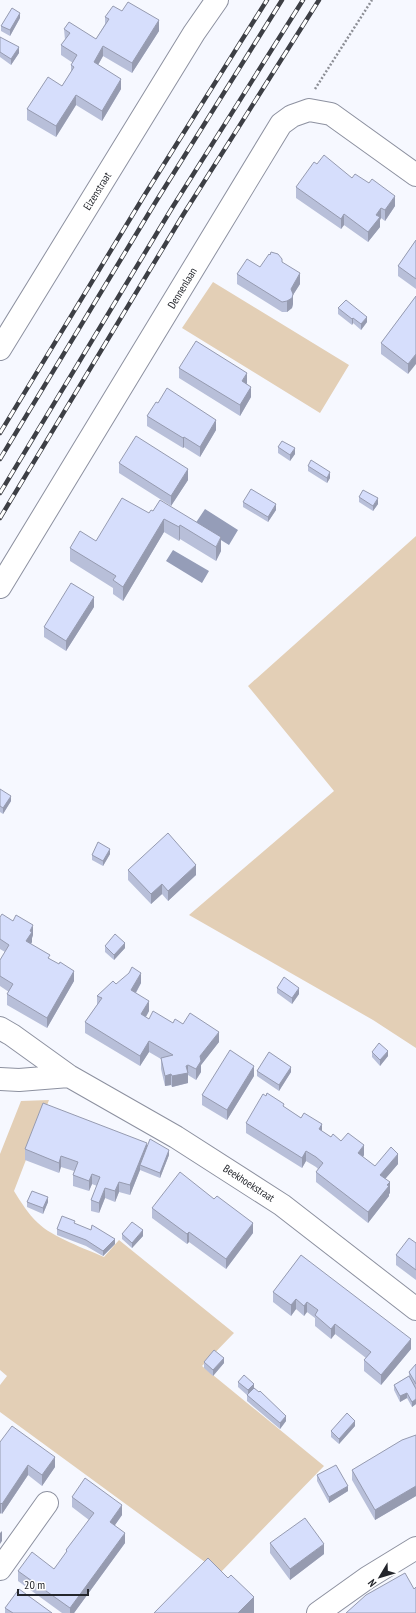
<svg xmlns="http://www.w3.org/2000/svg" width="416" height="1613" font-family="'PT Sans Narrow',sans-serif">
  <style>
    .green { fill: #e3cfb6 }
    .water { fill: #959db8 }
    .lines { fill: none; stroke-linecap: round; stroke-linejoin: round }
    .street-casing { stroke: #8d91a0; stroke-width: 24 }
    .path { stroke: #8c8e95; stroke-width: 2.5; stroke-dasharray: 2 2; stroke-linecap: butt }
    .street { stroke: #fff; stroke-width: 22 }
    .rail-casing { stroke: #3d3f45; stroke-width: 4.5 }
    .rail { stroke: #fff; stroke-width: 3; stroke-dasharray: 9; stroke-linecap: butt }
    .wall { fill: #b8bfd9 }
    .shaded-wall { fill: #969bb0 }
    .building { fill: #d6defc; stroke: #969bb0 }
    .labels { text-anchor: middle; dominant-baseline: central; stroke-width: 3; stroke-linejoin: round; paint-order: stroke }
    .street-label { font-size: 11px; fill: #24262c; stroke: #fff }
  </style>
  <rect width="100%" height="100%" fill="#f6f8ff"/>
  <path class="green" d="M213 282 349 365 320 413 182 328Z
    M416 536V1048L373 1020 189 915 334 791 248 686Z
    M49 1100 14 1191C21 1202 28 1214 38 1223 52 1237 86 1249 104 1257L119 1240 234 1333 202 1366 324 1466 220 1573 0 1412V1385L7 1376 0 1370V1154L21 1101Z"/>
  <path class="water" d="M205 509 238 530 229 545 195 524Z
    M173 550 209 571 202 583 166 561Z"/>
  <g class="lines">
    <defs>
      <path id="street" d="M0 349 194 33 217 0
        M0 587 281 124 292 116 309 110 331 114 416 175
        M0 1028 12 1035 69 1076 176 1137 282 1205 416 1309
        M0 1079 19 1080 69 1076
        M0 1569 47 1503
        M318 1613 367 1578 416 1548"/>
    </defs>
    <use href="#street" class="street-casing"/>
    <path class="path" d="M315 89 372 0"/>
    <use href="#street" class="street"/>
    <defs>
      <path id="rail" d="M0 433 144 196 267 0
        M0 459 155 203 282 0
        M0 493 172 208 303 0
        M0 518 183 215 319 0"/>
    </defs>
    <use href="#rail" class="rail-casing"/>
    <use href="#rail" class="rail"/>
  </g>
  <path class="wall" d="M122 11 159 31 132 73 103 56 98 65 121 89 102 121 76 105 56 137 27 120V109L62 86 71 72V65L73 63 61 55V45L65 40 64 29 96 39 105 24V17Z
    M20 18 10 36 1 31V26Z
    M0 37 19 53 11 65 0 57Z
    M317 164 352 178 395 206 385 221 381 218 380 220V227L368 242 344 225 341 229 296 198V187Z
    M416 240V289L398 276V266Z
    M282 262 300 284 293 295V304L292 308 287 312H282L237 284V274L260 267Z
    M416 296 408 374 381 354V343Z
    M338 308 367 322 361 330 353 323 352 325 338 314Z
    M179 368 247 383V384L251 397 240 416 179 378Z
    M147 416 216 430 200 457 184 447 183 448 147 426Z
    M278 447 295 454 290 461 278 453Z
    M119 463 188 480 171 506 119 473Z
    M308 466 330 478 327 483 308 471Z
    M359 497 378 504 373 511 359 502Z
    M160 500 221 551 216 561 180 539 179 541 164 532 123 601 113 594V588L70 561V548L96 541 149 513 153 511Z
    M243 502 276 510 268 522 243 507Z
    M94 607 66 651 44 637V627Z
    M0 789 11 801 3 814 0 812Z
    M110 854 103 866 92 860V855Z
    M128 870 196 875 168 901 162 894 151 904 128 880Z
    M0 917 33 935 32 938V942L31 944 50 959 74 981 47 1028 7 1005V994L9 992 0 986V960L5 952 0 949Z
    M105 946 125 948 114 960 105 952Z
    M141 983 136 993 149 1011 146 1017 149 1019 173 1023 183 1024 219 1042 201 1065V1072L196 1080 188 1075V1083L172 1087 171 1085 165 1086 161 1069V1059L149 1052 140 1066 85 1033V1022L97 1005V996L116 984Z
    M277 988 299 994 292 1004 277 993Z
    M372 1052 388 1056 380 1066 372 1057Z
    M257 1071 291 1072 279 1091 257 1076Z
    M254 1076 227 1120 202 1105V1095Z
    M284 1107 331 1137 341 1141 364 1155 363 1157 375 1166 398 1164 385 1179 390 1193 389 1194V1196L368 1223 316 1182V1172L318 1169 316 1167 306 1161 302 1168 246 1133V1123Z
    M147 1146 169 1155 160 1178 140 1170 130 1195 119 1192 115 1202 105 1198 99 1213 91 1211V1200L97 1186 92 1184 89 1191 73 1186V1175L74 1171 61 1167 59 1173 25 1160V1149Z
    M27 1202H48L43 1214 27 1207Z
    M152 1208 253 1233 226 1269 189 1242 187 1244 152 1218Z
    M75 1224 115 1244 103 1256 86 1246 57 1235V1229Z
    M122 1234 143 1236 132 1248 122 1239Z
    M416 1243V1280L396 1265V1255Z
    M301 1255 411 1349 381 1385 364 1371V1360L366 1358 335 1334 331 1339 315 1326V1318L307 1312 304 1316 296 1309 291 1316 273 1302V1292Z
    M204 1362 224 1363 213 1376 204 1368Z
    M416 1364V1404L412 1407 407 1398 400 1402 394 1390V1385L409 1376V1372Z
    M238 1382 254 1388 286 1421 280 1429 247 1401V1395L238 1387Z
    M355 1426 339 1444 331 1437V1431Z
    M416 1435V1496L375 1520 352 1480V1470Z
    M0 1442 55 1467 42 1486 28 1475 2 1514 1 1513Z
    M317 1475 348 1491 329 1503 317 1481Z
    M72 1497 122 1515 115 1525 125 1543 74 1613H62L18 1581V1571L54 1569 66 1553V1550L89 1520 72 1507Z
    M270 1543 324 1554 290 1580 270 1553Z
    M5 1608 52 1613H5Z"/>
  <path class="shaded-wall" d="M20 13V18L10 36V30Z
    M159 20V31L132 73V63Z
    M103 46V56L94 72V62Z
    M19 47V53L11 65V59Z
    M121 79V89L102 121V111Z
    M76 95V105L56 137V126Z
    M395 196V206L385 221V210Z
    M381 208V218L380 220V227L368 242V232L376 215Z
    M344 214V225L341 229V219Z
    M300 273V284L293 295V304L292 308 287 312V301L291 289Z
    M367 317V322L361 330V324Z
    M353 318V323L352 325V319Z
    M416 354V364L408 374V364Z
    M247 373V383L242 391V381Z
    M251 387V397L240 416V405Z
    M216 420V430L200 457V447Z
    M184 437V447L183 448V438Z
    M295 448V454L290 461V455Z
    M188 469V480L171 506V496Z
    M330 472V478L327 483V478Z
    M378 498V504L373 511V506Z
    M276 504V510L268 522V517Z
    M164 519V532L123 601V587Z
    M180 525V539L179 541V527Z
    M221 537V551L216 561V547Z
    M94 597V607L66 651V641Z
    M11 796V801L3 814V808Z
    M110 849V854L103 866V861Z
    M196 865V875L168 901V891Z
    M162 884V894L151 904V894Z
    M33 925V935L32 938V942L26 951V941L30 931Z
    M125 943V948L114 960V955Z
    M74 971V981L47 1028V1018Z
    M141 973V983L131 1001V990Z
    M299 988V994L292 1004V998Z
    M149 1001V1011L141 1025V1014Z
    M219 1032V1042L201 1065V1072L196 1080V1069L200 1056Z
    M149 1041V1052L140 1066V1056Z
    M388 1051V1056L380 1066V1060Z
    M188 1065V1083L172 1087V1076Z
    M254 1066V1076L227 1120V1110Z
    M291 1067V1072L279 1091V1085Z
    M171 1074V1085L165 1086V1076Z
    M322 1124V1134L319 1129Z
    M147 1143V1153L140 1165V1170L130 1195V1185Z
    M364 1145V1155L358 1164V1153Z
    M169 1150V1155L160 1178V1173Z
    M306 1151V1161L302 1168V1158Z
    M398 1154V1164L380 1185V1175Z
    M61 1156V1167L59 1173V1163Z
    M92 1174V1184L89 1191V1181Z
    M119 1182V1192L115 1202V1191Z
    M390 1182V1193L389 1194V1196L368 1223V1212L387 1185Z
    M105 1188V1198L99 1213V1203Z
    M48 1197V1202L43 1214V1208Z
    M253 1223V1233L226 1269V1259Z
    M143 1230V1236L132 1248V1243Z
    M189 1232V1242L187 1244V1234Z
    M115 1239V1244L103 1256V1251Z
    M296 1299V1309L291 1316V1305Z
    M307 1302V1312L304 1316V1306Z
    M335 1324V1334L331 1339V1329Z
    M411 1339V1349L381 1385V1375Z
    M224 1358V1363L213 1376V1370Z
    M254 1384V1389L248 1396V1390Z
    M407 1393V1398L400 1402V1396Z
    M416 1399V1404L412 1407V1402Z
    M286 1416V1421L280 1429V1423Z
    M355 1421V1426L339 1444V1439Z
    M55 1457V1467L42 1486V1475Z
    M28 1465V1475L2 1514V1504Z
    M348 1486V1491L329 1503V1497Z
    M416 1486V1496L375 1520V1510Z
    M1 1503V1513L0 1514V1504Z
    M122 1505V1515L110 1532V1522Z
    M2 1531V1541L0 1544V1533Z
    M125 1533V1543L74 1613H70V1608Z
    M324 1544V1554L290 1580V1569Z
    M254 1597V1613H238Z"/>
  <path class="building" d="M128 2 159 20 132 63 103 46 94 62 121 79 102 111 76 95 56 126 27 109 48 77 62 86 74 67 71 65 77 55 61 45 70 33 64 29 69 22 96 39 109 19 105 17 113 6 122 11Z
    M12 8 20 13 10 30 1 26Z
    M0 37 19 47 11 59 0 52Z
    M324 155 352 178 355 174 369 183 372 179 395 196 385 210 381 208 376 215 380 217 368 232 344 214 341 219 296 187 314 162 317 164Z
    M416 240V279L398 266Z
    M271 252 278 254 282 259V262L300 273 291 289 293 294 292 298 287 301 282 302 237 274 247 259 260 267 269 254 270 255Z
    M416 296V354L408 364 381 343Z
    M346 300 367 317 361 324 353 318 352 319 338 308Z
    M196 341 247 373 242 381 251 387 240 405 179 368Z
    M167 388 216 420 200 447 184 437 183 438 147 416 156 402 158 403Z
    M136 436 188 469 171 496 119 463Z
    M282 441 295 448 290 455 278 447Z
    M311 460 330 472 327 478 308 466Z
    M251 489 276 504 268 517 243 502Z
    M363 490 378 498 373 506 359 497Z
    M122 498 149 513 151 510 153 511 160 500 221 537 216 547 180 525 179 527 164 519 123 587 113 580 116 576 70 548 80 531 96 541Z
    M71 583 94 597 66 641 44 627Z
    M0 789 11 796 3 808 0 806Z
    M168 833 196 865 168 891 162 884 151 894 128 870Z
    M98 842 110 849 103 861 92 855Z
    M2 914 13 921 16 915 33 925 30 931 32 932 26 941 50 955 48 958 59 964 60 962 74 971 47 1018 7 994 13 984 0 976V960L9 945 0 939V917Z
    M115 934 125 943 114 955 105 946Z
    M132 967 141 973 131 990 149 1001 141 1014 149 1019 153 1011 173 1023 175 1019 183 1024 190 1013 219 1032 200 1056 201 1061 196 1069 188 1065 186 1066 188 1073 172 1076 171 1074 165 1076 161 1058 173 1055 149 1041 140 1056 85 1022 102 998 97 996 113 981 116 984 129 973Z
    M284 977 299 988 292 998 277 988Z
    M379 1043 388 1051 380 1060 372 1052Z
    M230 1050 254 1066 227 1110 202 1095Z
    M269 1052 291 1067 279 1085 257 1071Z
    M267 1093 284 1104 283 1106 301 1118 304 1113 322 1124 319 1129 331 1137 333 1134 341 1141 348 1133 364 1145 358 1153 375 1166 391 1147 398 1154 380 1175 390 1182 387 1185 389 1186 368 1212 316 1172 323 1163 316 1157 306 1151 302 1158 246 1123 263 1094 266 1096Z
    M43 1103 147 1143 130 1185 119 1182 115 1191 105 1188 99 1203 91 1200 100 1177 92 1174 89 1181 73 1175 78 1162 61 1156 59 1163 25 1149Z
    M150 1139 169 1150 160 1173 140 1165Z
    M180 1172 214 1199 217 1196 253 1223 226 1259 189 1232 187 1234 152 1208Z
    M32 1191 48 1197 43 1208 27 1202Z
    M62 1216 75 1221 74 1223 91 1230 92 1225 115 1239 103 1251 86 1240 57 1229Z
    M132 1222 143 1230 132 1243 122 1234Z
    M409 1238 416 1243V1270L396 1255Z
    M301 1255 411 1339 381 1375 364 1360 371 1352 335 1324 331 1329 315 1315 318 1310 307 1302 304 1306 296 1299 291 1305 273 1292Z
    M214 1350 224 1358 213 1370 204 1362Z
    M416 1364V1384L409 1372Z
    M244 1375 254 1384 248 1390 238 1382Z
    M409 1376 416 1389V1399L412 1402 407 1393 400 1396 394 1385Z
    M254 1388 259 1392 260 1391 286 1416 280 1423 247 1395Z
    M347 1413 355 1421 339 1439 331 1431Z
    M12 1426 55 1457 42 1475 28 1465 2 1504 1 1503 0 1504V1442Z
    M416 1435V1486L375 1510 352 1470 402 1440Z
    M336 1465 348 1486 329 1497 317 1475Z
    M85 1478 122 1505 110 1522 125 1533 70 1608 18 1571 32 1552 54 1569 67 1551 66 1550 94 1513 72 1497Z
    M305 1518 324 1544 290 1569 270 1543Z
    M208 1558 228 1578 231 1575 254 1597 238 1613H154Z
    M405 1573 414 1589 416 1587V1613H346L366 1595Z
    M19 1589 52 1613H13L5 1608Z"/>
  <g class="labels">
    <g class="street-label">
      <text transform="translate(97 191) rotate(-58)">Elzenstraat</text>
      <text transform="translate(182 288) rotate(-59)">Dennenlaan</text>
      <text transform="translate(249 1183) rotate(33)">Beekhoekstraat</text>
    </g>
  </g>
  <g transform="translate(380 1577) rotate(232)" stroke="#ffffff" stroke-width="3" paint-order="stroke">
  <path d="M0-3L7 15L0 10L-7 15Z" fill="#24262c"/>
  <text y="-6" font-size="11" font-weight="bold" text-anchor="middle" fill="#24262c">N</text>
  </g>
  <path d="M18 1589v6h70v-6" fill="none" stroke="#24262c" stroke-width="2"/>
  <text x="24" y="1589" font-size="12" fill="#24262c" stroke="#ffffff" stroke-width="3" paint-order="stroke">20 m</text>
</svg>
